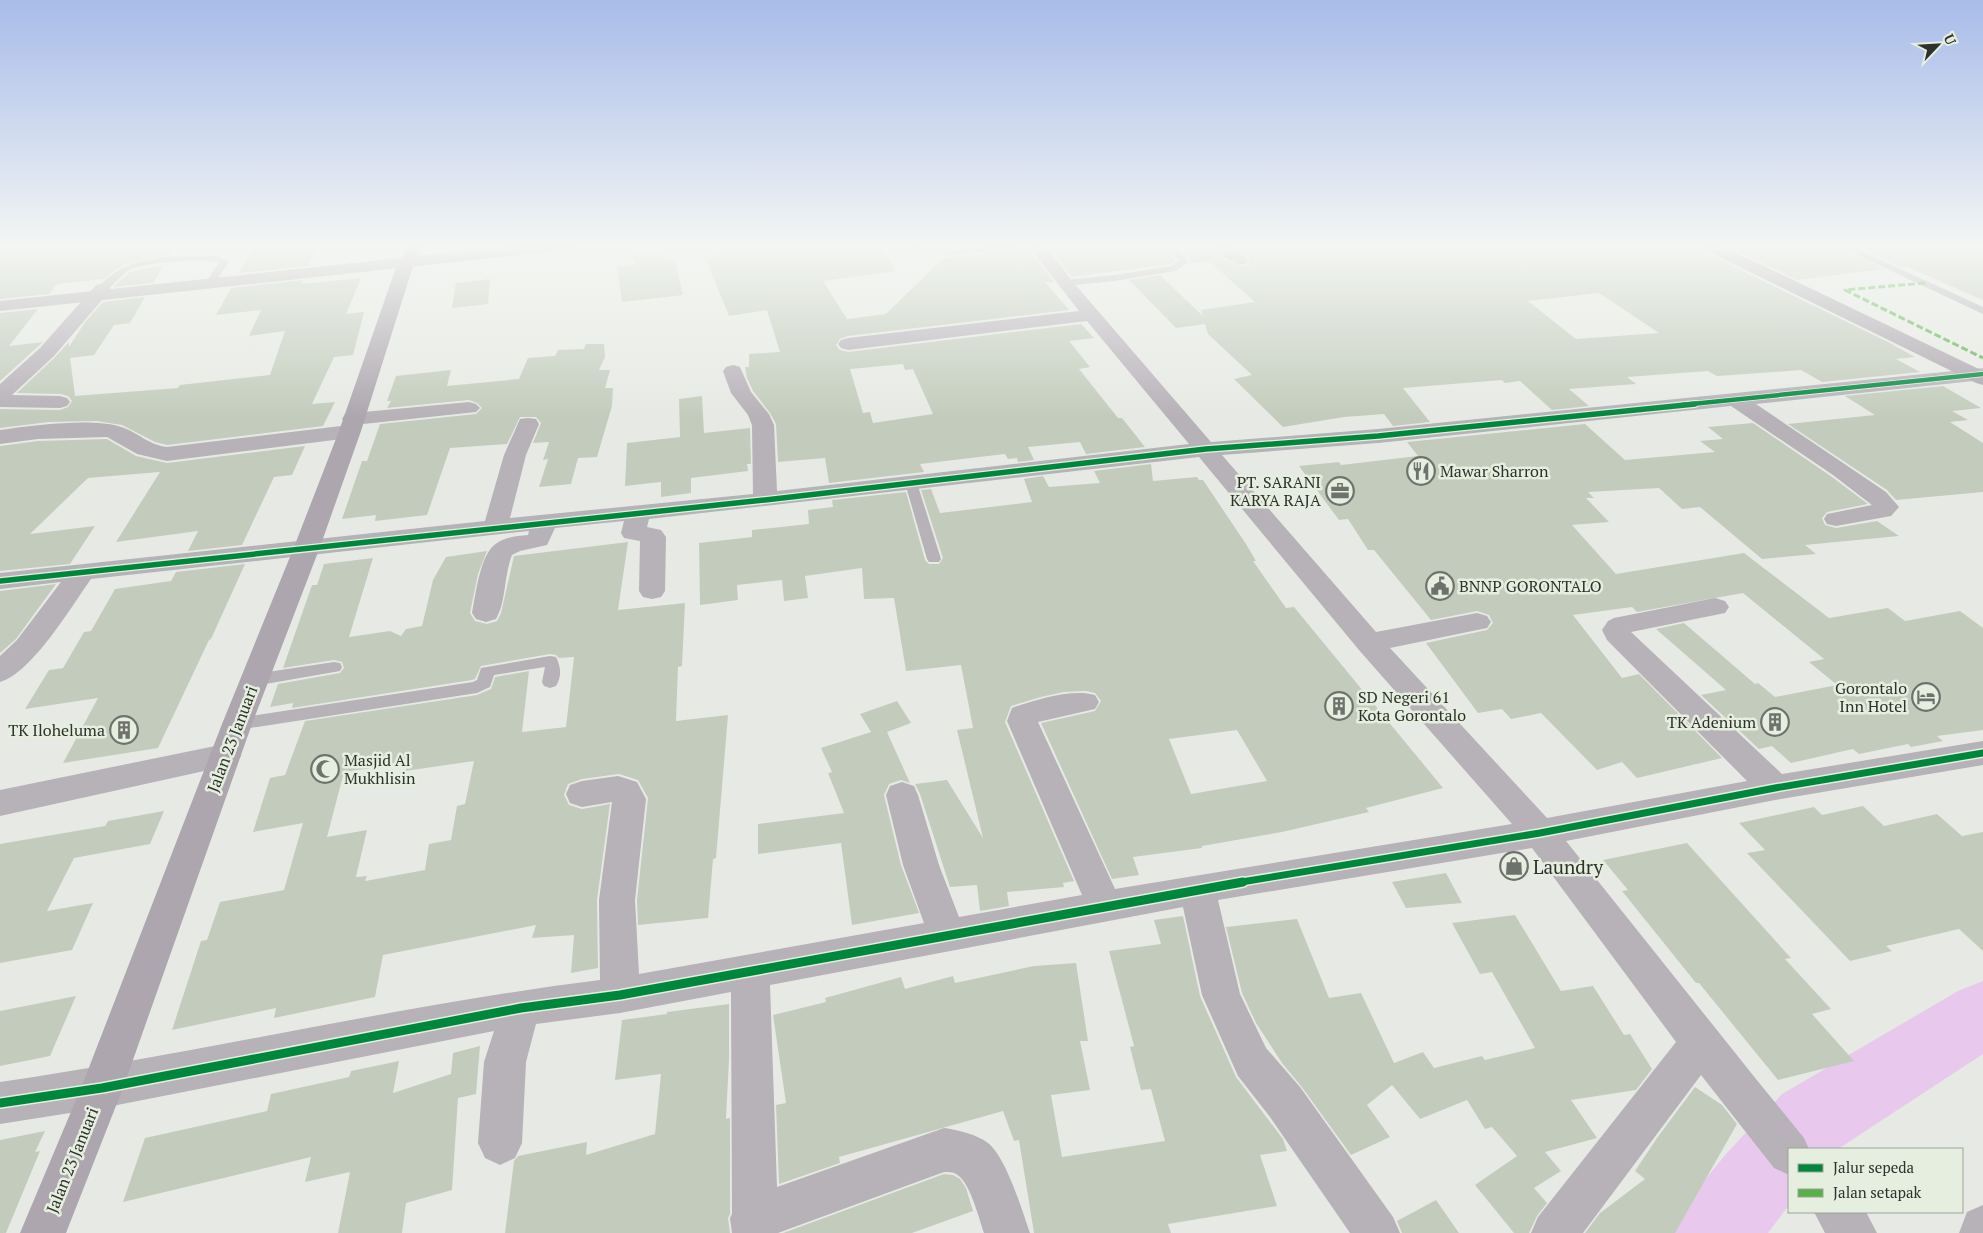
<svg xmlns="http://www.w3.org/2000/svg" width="1983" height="1233" font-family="'PT Serif',serif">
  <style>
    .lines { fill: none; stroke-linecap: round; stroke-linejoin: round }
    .river { fill: #e9c8ee; fill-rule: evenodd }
    .building { fill: #c3ccbc; fill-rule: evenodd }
    .lane { fill: #b7b1b8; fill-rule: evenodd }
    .street { fill: #b7b1b8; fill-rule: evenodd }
    .secondary { fill: #ada6ae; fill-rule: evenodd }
    .highway { fill: #b3aeb3; fill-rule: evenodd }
    .quiet { stroke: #56b246; stroke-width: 3; stroke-dasharray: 7 3; stroke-linecap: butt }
    .cycleway-far3-casing { stroke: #e6eee0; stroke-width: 6 }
    .cycleway-far2-casing { stroke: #e6eee0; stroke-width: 8 }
    .cycleway-far1-casing { stroke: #e6eee0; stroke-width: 10 }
    .cycleway-casing { stroke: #e6eee0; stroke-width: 12 }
    .cycleway-far3 { stroke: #00873e; stroke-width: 4.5 }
    .cycleway-far2 { stroke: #00873e; stroke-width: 5.5 }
    .cycleway-far1 { stroke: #00873e; stroke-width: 7 }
    .cycleway { stroke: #00873e; stroke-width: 9 }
    .labels { text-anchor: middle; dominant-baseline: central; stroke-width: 5; stroke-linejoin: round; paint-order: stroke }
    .poi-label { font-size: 16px; fill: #2e312c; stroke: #e6eee0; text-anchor: start }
    .street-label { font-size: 16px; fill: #2e312c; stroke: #e6eee0 }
    .near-poi-label { font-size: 19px; fill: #2e312c; stroke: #e6eee0; text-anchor: start }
  </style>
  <rect width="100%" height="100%" fill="#e7eae4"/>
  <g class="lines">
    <path class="river" d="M1983 981V1054L1838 1149H1789V1205L1768 1233H1674L1686 1203 1726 1154 1782 1094 1958 991Z"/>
  </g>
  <path class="building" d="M0 244H176L169 255 132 262 118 268 104 279 57 284 49 294 0 299Z
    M256 244H318L309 266 239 273Z
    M734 244H878L896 271 823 281 847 319 886 314 941 260 945 259 944 256 947 258 1023 249 1027 247 1054 282H1045L1069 310 848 336 840 339 836 345 840 350 848 352 1081 324 1094 338 1069 341 1090 367 1079 369 1118 418H1122L1145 447 1086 454 1080 442 1028 447 1034 460 1018 462 1017 458 1008 459 1005 454 920 464 924 472 829 483 825 458 778 462 776 424 770 413 753 391 747 378 745 367H749V354L780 352 767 310 729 316 706 259 716 255 719 251ZM903 364 905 370 913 369 933 414 873 423 870 412 863 413 850 369Z
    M1046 244H1066V248L1122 244H1209L1226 261 1242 266 1248 265 1250 260 1232 244H1266L1269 247 1294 244H1695L1698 249 1888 342 1915 357 1896 359 1920 372 1822 382 1801 370 1717 376 1708 371 1627 377 1636 384 1569 389 1589 406 1552 410 1520 381 1505 383 1502 380 1403 388 1430 422 1393 426 1384 414 1344 417 1283 427 1234 379 1252 375 1208 334 1205 324 1176 328 1129 280 1160 275 1203 316 1201 310 1255 302 1210 262 1189 263 1190 261 1183 251 1177 249 1171 254 1175 261 1171 264 1072 277ZM1599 293 1659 333 1576 339 1528 301Z
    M1723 244H1832L1884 269 1797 280Z
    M1851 244H1983V300L1907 267H1901Z
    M661 252 664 261 675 260 683 295 622 302 617 266 635 264 633 255Z
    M164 265 153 283 113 287 130 272Z
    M361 278 346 314 364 312 353 355 334 357 312 404 335 402 323 426 167 445 155 442 122 425 96 421 49 422 0 428V409L60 410 68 407 72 401 68 396 61 394 17 393 55 357 69 342V347L85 322 103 302 145 297 130 323 114 325 94 355 70 358 75 396 178 388 180 385 270 375 285 331 249 336 261 310 216 315 231 288 303 280 302 284Z
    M490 279 488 304 452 308 456 283Z
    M38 309 9 346 43 342 0 381V313Z
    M586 344H604L605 357 599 370H610L605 388H613L612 406 597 457 578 458 571 484 539 487 548 459 543 460 549 442 533 443 541 423 536 417H520L507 444 450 448 427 515 375 521 376 515 342 519 362 461H367L380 424 476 414 482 408 477 403 469 400 387 408 391 401H387L396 376 451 370 447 386 519 379 528 358 555 356 558 350 584 349Z
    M1943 386 1981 408 1952 411 1968 420 1950 422 1983 443V492L1896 500 1887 490 1788 424 1875 415 1845 396Z
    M702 396 704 433 750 428 751 464H747L748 471 691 478V493L661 497V482L625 486 627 443 680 437 679 399Z
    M1753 423 1832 477 1868 504 1827 512 1822 518 1825 525 1836 528 1877 521 1899 536 1805 545 1816 554 1762 559 1700 507 1682 509 1659 488 1588 492 1594 498H1586L1609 522 1572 525 1616 574 1744 553 1829 618 1888 608 1905 621 1960 611 1983 628V730L1937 736 1943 741 1911 747 1908 744 1859 754 1853 749 1791 763 1772 746 1759 749 1701 695 1726 690 1656 629 1684 623 1755 684 1758 683 1775 697 1837 685 1809 662 1824 659 1743 593 1637 612 1632 607 1573 615 1622 678 1639 674 1722 758 1637 778 1622 762 1597 770 1541 713 1511 719 1502 709 1478 713 1426 643 1487 630 1493 623 1489 615 1477 611 1431 620 1374 550H1368L1348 519 1339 520 1299 466 1339 462 1341 465 1418 456 1407 442 1585 424 1625 460 1715 452 1700 441 1723 439 1708 427Z
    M107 439 136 456 167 463 305 446 292 475 274 477 242 545 188 551 198 531 116 542 160 472 88 478 30 534 95 526 70 564 0 571V446L38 441Z
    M1151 464 1153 481 1197 477 1199 480H1203L1246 544 1256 561H1253L1286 608 1294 607 1443 788 1366 808 1369 812 1282 832 1202 846V848L1133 857 1139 875 1112 879 1041 723 1095 711 1101 701 1095 693 1086 691 1064 692 1041 697 1011 706 1005 722 1074 881 1063 883 1064 887 1007 892 1009 906 980 911 977 885 950 887 920 794 915 784 947 780 983 838 957 730 973 728 961 665 906 671 894 598 864 599 862 568 805 576 808 598 784 601 782 580 737 585 738 600 700 605 699 543 752 537V530L809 524 808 510 833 507 832 500 906 492 925 560 929 564H939L943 558 921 490 931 489 940 513 1032 502 1024 479 1043 476 1049 487 1100 483 1094 471ZM1237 730 1267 781 1191 794 1169 739Z
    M628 542 618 610 685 603 682 666 678 667 676 721 728 715 716 858 713 859 708 918 638 925 637 900 648 798 638 780 619 774 582 779 568 784 564 795 569 805 582 809 610 804 597 900 598 968 571 973 574 935 532 938 536 925 383 955 375 997 274 1018 276 1008 172 1030 201 941 207 940 220 902 284 890 303 823 253 832 270 778 285 775 305 721 477 695 491 689 495 677 529 671 522 732 566 727 574 657 559 658 556 655 550 654 481 666 475 679 472 680 292 708 293 703 270 707 278 684 340 673 344 668 342 662 334 660 283 668 312 585H317L324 564 373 558 349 637 390 631 401 636 406 629 422 626 433 580 446 557 487 551 478 574 470 613 475 621 487 624 497 621 501 613 514 556ZM474 761 465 804 457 806 451 840 429 844 425 870 365 881 367 876 356 877 367 830 327 837 344 772 408 763 405 771Z
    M245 564 211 639 209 640 158 748 63 763 98 698 25 709 49 670 63 668 84 632 91 631 115 589 171 581 176 572Z
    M56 584 16 639 0 653V591Z
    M897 701 911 723 887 732 910 783 901 780 889 784 884 795 901 865 919 913 852 925 841 843 758 854V824L844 813 828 773 832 772 821 748 871 732 860 714Z
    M1863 806 1884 826 1937 814 1962 836 1983 832V951L1959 929 1886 946 1892 951 1850 961 1747 853 1765 850 1739 823 1814 807 1822 815Z
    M164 811 150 844 74 858 47 911 93 903 72 950 0 963V844L105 826 108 821Z
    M1687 843 1791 958 1785 959 1831 1009 1812 1014 1854 1061 1778 1080 1699 983H1696L1622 891 1628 890 1603 860Z
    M1446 873 1462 903 1406 908 1392 882Z
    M1515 915 1561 991 1593 986 1624 1035 1630 1034 1652 1069 1636 1090 1571 1100 1597 1138 1545 1152 1561 1171 1534 1188 1547 1203 1537 1216 1529 1233H1514L1475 1185 1517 1156 1492 1127 1485 1129 1467 1100 1420 1119 1392 1085 1367 1105 1390 1137 1351 1155 1301 1086 1282 1063 1256 1023 1242 993 1226 927 1297 919 1329 998 1361 993 1394 1063 1423 1052 1434 1068 1482 1056 1485 1060 1535 1048 1492 972 1480 974 1452 923Z
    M1183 916 1200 996 1236 1077 1283 1139 1287 1151 1260 1155 1277 1206 1168 1224 1171 1233H1034L1019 1140 1014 1141 1003 1111 839 1157 840 1163 779 1184 776 1105 786 1103 773 1015 826 1002 825 998 901 977 905 989 953 976 955 983 1034 966 1076 963 1088 1041H1080L1090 1090 1051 1095 1062 1157 1165 1141 1151 1089 1141 1090 1130 1047 1134 1046 1109 951 1161 944 1154 920Z
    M76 996 50 1056 0 1066V1011Z
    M729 1004V1059L726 1119 730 1118V1214L728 1218 730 1233H505L514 1161 518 1156 587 1142 586 1155 655 1134 661 1074 615 1080 622 1020 667 1014V1012Z
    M480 1046 476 1094 458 1098 452 1190 406 1203 402 1233H338L350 1172 305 1182 311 1157 123 1202 145 1138 267 1111 271 1094 349 1077 351 1071 399 1061 393 1093 451 1074 453 1053Z
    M1695 1087 1722 1105 1737 1124 1675 1233H1585L1600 1213 1645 1179 1635 1171 1657 1138Z
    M45 1131 35 1152 40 1151 6 1233H0V1140Z
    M944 1174 953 1175 960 1179 966 1188 973 1211 912 1233H783Z
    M1436 1200 1459 1233H1402L1397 1221Z"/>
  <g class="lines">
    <path class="lane" d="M909 244H918L921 249 920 251H914Z
      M999 244H1027L1023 247 947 256 943 253 947 250Z
      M1834 244H1846L1983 307V314Z
      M1178 251 1181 252 1188 262 1175 271 1114 281 1065 286 1060 283 1065 280 1114 275 1172 266 1178 261 1173 254Z
      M206 256H217L229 261 214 285 211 286 206 283 219 262C200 259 146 262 129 270 119 276 112 289 102 292L97 289C123 256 167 256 206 256Z
      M911 479 917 483 941 559 939 562H929L927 559 905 483Z
      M550 656 556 657C561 667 562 676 556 686L550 688 544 686 542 682 545 667 494 675 490 687 477 693 237 730 231 728 229 724 231 720 237 718 473 682 477 680 481 668Z
      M334 662 340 663 342 667 340 671 254 686 248 684 246 680 248 676 254 674Z"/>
    <path class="street" d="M1027 244H1044L1073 282 1211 442 1378 429 1983 368V380L1756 404 1886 492 1899 507 1891 516 1836 526 1827 524 1824 519 1827 514 1872 505 1833 475 1731 406 1378 443 1222 455 1376 632 1477 613 1487 616 1491 622 1487 628 1390 648 1547 818 1747 781 1607 640 1602 630 1608 621 1614 618 1715 598 1725 601 1729 607 1725 613 1631 632 1782 774 1983 741V765L1775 800 1566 841 1756 1079 1804 1138 1809 1149H1789V1175L1774 1168 1701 1075 1583 1233H1531L1538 1217 1676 1042 1532 848 1218 900 1240 994 1266 1048 1300 1087 1393 1217 1400 1233H1350L1270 1117 1238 1076 1202 995 1183 907 770 985 777 1187 944 1128C958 1130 976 1134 988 1143 1006 1157 1022 1210 1030 1233H984C979 1219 970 1181 956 1174 953 1172 948 1172 944 1172L778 1233H732L730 1218 732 1214 731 992 620 1013 536 1024 526 1062 522 1143 515 1158 500 1165 485 1158 478 1143 484 1062 494 1031 102 1108 0 1124V1082C201 1053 399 1005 600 980L599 900 612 802 582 807 570 803 566 794 570 785 582 781 618 776 637 782 646 799 635 900 639 974 924 923 903 865 886 795 890 786 902 782 914 786 918 795 939 865 959 917 1082 895 1007 721 1012 708C1034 700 1072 688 1095 695L1099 702 1095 709 1038 722 1115 889 1512 824 1359 650 1199 457 649 519 647 527 661 530 666 537 665 591 661 597 652 599 643 597 639 591 640 541 624 538 621 533 624 521 555 528 547 545 520 551 512 555C504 575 506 603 496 619L486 622 476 619 472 613C476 594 480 553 497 543 505 537 518 536 528 535L529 531 91 579C71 607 32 673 0 682V656L17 640 61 582 0 589V573L485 521 504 455 520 419 528 418 536 419 539 424 526 455 510 518 753 494 752 425 748 415 731 393 723 371 726 367 733 365 740 367 751 392 769 414 774 425 777 491 1189 444 1087 321 848 350 841 348 838 344 841 340 848 338 1079 311Z
      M1211 244H1229L1248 260 1246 264C1234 267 1218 254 1211 244Z
      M102 284 108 285 111 289 108 293 54 356 12 395 60 396 67 398 70 402 67 406 60 408 0 407V384L40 348 96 285Z
      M469 402 476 404 480 408 476 412 354 425 358 426 361 431 358 436 350 438 167 461 137 454 107 437 38 439 0 444V430L8 429C38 425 93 418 121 427 138 432 148 445 167 447L349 425 345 424 342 419 345 414 353 413Z
      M225 744 236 748 241 756 236 764 0 816V790Z
      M1983 1205V1233H1959L1967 1212Z
      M1814 1212H1866L1877 1233H1825Z"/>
    <path class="secondary" d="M408 244H424L420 255 414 263 361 431 320 547 252 724 123 1088 66 1233H20L81 1088 222 724 294 547 339 431 398 262 404 254Z
      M1697 244H1718L1983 371V385L1976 383 1699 247Z"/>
    <path class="highway" d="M529 244H584L582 247 576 249 0 311V301Z"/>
    <path class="quiet" d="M1925 283 1845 290 1983 358"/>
    <defs>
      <path id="cycleway-far3" d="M1682 405 1983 374"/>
      <path id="cycleway-far2" d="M0 581 765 500 1206 449 1378 436 1695 404"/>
      <path id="cycleway-far1" d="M1235 883 1540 833 1775 788 1983 753"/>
      <path id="cycleway" d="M0 1103 102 1088 521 1008 620 995 1243 882"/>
    </defs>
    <use href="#cycleway-far3" class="cycleway-far3-casing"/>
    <use href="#cycleway-far2" class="cycleway-far2-casing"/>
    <use href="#cycleway-far1" class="cycleway-far1-casing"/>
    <use href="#cycleway" class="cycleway-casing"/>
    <use href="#cycleway-far3" class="cycleway-far3"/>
    <use href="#cycleway-far2" class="cycleway-far2"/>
    <use href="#cycleway-far1" class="cycleway-far1"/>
    <use href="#cycleway" class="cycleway"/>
  </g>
  <linearGradient id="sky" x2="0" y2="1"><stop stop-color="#a8bcea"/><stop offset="0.59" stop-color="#f4f6f3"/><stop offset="1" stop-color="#f4f6f3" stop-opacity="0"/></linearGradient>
  <rect width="1983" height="417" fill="url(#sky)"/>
  <defs>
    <symbol id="restaurant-ring" viewBox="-11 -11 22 22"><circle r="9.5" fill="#e6eee0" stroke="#6f726c" stroke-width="1.5"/><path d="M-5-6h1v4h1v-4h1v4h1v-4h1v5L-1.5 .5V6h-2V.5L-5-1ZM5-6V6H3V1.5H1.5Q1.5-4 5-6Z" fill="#6f726c"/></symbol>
    <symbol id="office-ring" viewBox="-11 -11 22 22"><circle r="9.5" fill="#e6eee0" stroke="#6f726c" stroke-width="1.5"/><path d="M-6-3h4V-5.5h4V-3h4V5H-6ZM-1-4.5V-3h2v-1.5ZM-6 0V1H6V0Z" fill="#6f726c"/></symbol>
    <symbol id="civic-ring" viewBox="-11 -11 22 22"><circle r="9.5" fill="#e6eee0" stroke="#6f726c" stroke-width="1.5"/><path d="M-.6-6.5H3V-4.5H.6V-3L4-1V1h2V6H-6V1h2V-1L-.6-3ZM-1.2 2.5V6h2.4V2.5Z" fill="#6f726c"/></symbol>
    <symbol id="hotel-ring" viewBox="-11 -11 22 22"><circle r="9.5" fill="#e6eee0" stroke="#6f726c" stroke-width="1.5"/><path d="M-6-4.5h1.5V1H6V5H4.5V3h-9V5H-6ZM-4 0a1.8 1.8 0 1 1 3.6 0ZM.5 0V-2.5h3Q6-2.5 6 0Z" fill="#6f726c"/></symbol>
    <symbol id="building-ring" viewBox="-11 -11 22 22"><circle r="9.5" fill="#e6eee0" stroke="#6f726c" stroke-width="1.5"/><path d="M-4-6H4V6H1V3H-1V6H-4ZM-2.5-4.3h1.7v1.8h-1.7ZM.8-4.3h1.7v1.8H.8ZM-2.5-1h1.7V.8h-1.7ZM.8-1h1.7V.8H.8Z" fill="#6f726c"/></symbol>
    <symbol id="mosque-ring" viewBox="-11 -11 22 22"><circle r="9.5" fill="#e6eee0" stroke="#6f726c" stroke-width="1.5"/><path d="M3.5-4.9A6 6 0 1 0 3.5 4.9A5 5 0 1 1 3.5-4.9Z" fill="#6f726c"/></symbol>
    <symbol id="shop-ring" viewBox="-11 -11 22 22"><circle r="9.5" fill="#e6eee0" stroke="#6f726c" stroke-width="1.5"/><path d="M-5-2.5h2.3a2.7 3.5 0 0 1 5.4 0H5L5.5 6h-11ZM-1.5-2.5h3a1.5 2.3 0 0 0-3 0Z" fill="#6f726c"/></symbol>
  </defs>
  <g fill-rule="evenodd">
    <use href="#restaurant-ring" x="1405" y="455" width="32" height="32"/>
    <use href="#office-ring" x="1324" y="475" width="32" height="32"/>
    <use href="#civic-ring" x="1424" y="570" width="32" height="32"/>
    <use href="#hotel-ring" x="1910" y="681" width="32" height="32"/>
    <use href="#building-ring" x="1323" y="690" width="32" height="32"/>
    <use href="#building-ring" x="1759" y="706" width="32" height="32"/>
    <use href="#building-ring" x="108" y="714" width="32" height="32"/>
    <use href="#mosque-ring" x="309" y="753" width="32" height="32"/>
    <use href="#shop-ring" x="1498" y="850" width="32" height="32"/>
  </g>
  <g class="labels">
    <g class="poi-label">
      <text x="1440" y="471">Mawar Sharron</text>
      <text x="1321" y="482" text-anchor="end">PT. SARANI<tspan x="1321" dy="18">KARYA RAJA</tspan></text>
      <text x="1459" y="586">BNNP GORONTALO</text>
      <text x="1907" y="688" text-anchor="end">Gorontalo<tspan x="1907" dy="18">Inn Hotel</tspan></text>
      <text x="1358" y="697">SD Negeri 61<tspan x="1358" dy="18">Kota Gorontalo</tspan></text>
      <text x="1756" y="722" text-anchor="end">TK Adenium</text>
      <text x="105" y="730" text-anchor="end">TK Iloheluma</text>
      <text x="344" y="760">Masjid Al<tspan x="344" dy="18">Mukhlisin</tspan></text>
    </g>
    <g class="street-label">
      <text transform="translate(232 739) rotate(-69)">Jalan 23 Januari</text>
      <text transform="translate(72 1160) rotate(-68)">Jalan 23 Januari</text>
    </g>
    <g class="near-poi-label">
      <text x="1533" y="866">Laundry</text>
    </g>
  </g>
  <rect x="1788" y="1148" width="175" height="65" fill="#e6eee0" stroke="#9ca298"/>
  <rect x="1798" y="1164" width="25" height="8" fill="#00873e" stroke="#9ca298"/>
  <text x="1833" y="1173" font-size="15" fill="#2e312c">Jalur sepeda</text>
  <rect x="1798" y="1189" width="25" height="8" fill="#56b246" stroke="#9ca298"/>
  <text x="1833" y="1198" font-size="15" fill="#2e312c">Jalan setapak</text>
  <g transform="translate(1938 45) rotate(65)" stroke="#e6eee0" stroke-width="4" paint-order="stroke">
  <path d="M0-4L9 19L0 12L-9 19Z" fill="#2e312c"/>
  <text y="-8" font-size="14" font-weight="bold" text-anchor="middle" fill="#2e312c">U</text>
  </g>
</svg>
